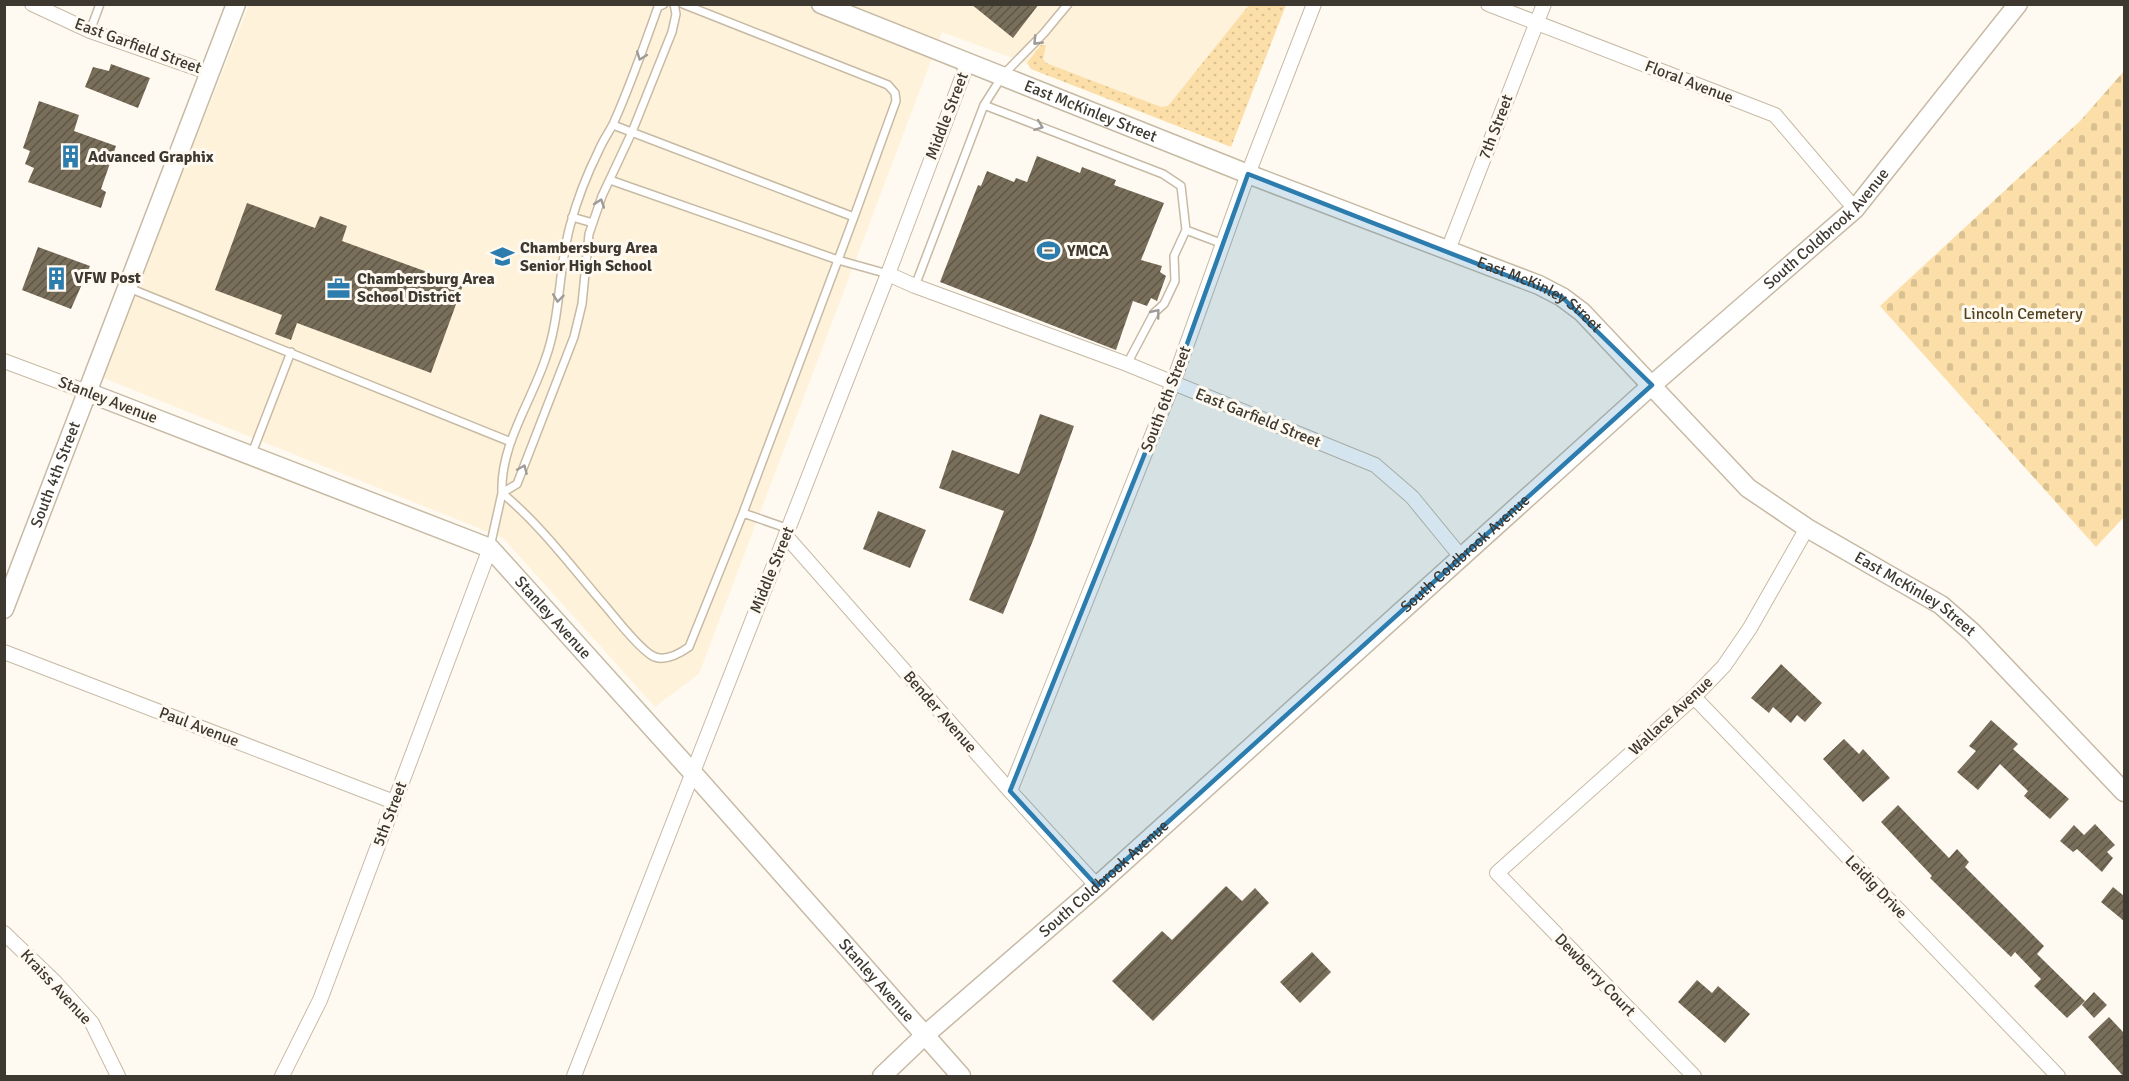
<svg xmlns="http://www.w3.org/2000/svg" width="2129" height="1081" font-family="Signika,sans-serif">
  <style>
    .built { fill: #fff2da }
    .grass { fill: url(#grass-dots) }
    .cemetery { fill: url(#cemetery-stones) }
    .building { fill: url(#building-hatch) }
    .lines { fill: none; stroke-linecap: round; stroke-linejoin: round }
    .lane-casing { stroke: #c6baa4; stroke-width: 10 }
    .street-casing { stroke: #c6baa4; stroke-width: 16 }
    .secondary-casing { stroke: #c6baa4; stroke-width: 21 }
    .lane { stroke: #fff; stroke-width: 7 }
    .street { stroke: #fff; stroke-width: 14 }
    .secondary { stroke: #fff; stroke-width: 18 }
    .oneway { stroke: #9e9c98 }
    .marked { fill: #2c7cae; fill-opacity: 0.2; stroke: #2c7cae; stroke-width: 4.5; stroke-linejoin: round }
    .labels { text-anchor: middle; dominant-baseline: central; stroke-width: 6; stroke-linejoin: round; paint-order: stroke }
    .street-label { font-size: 16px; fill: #3d3830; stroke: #fffaf1 }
    .poi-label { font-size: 16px; font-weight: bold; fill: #3d3830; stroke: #fffaf1; text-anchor: start }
    .park-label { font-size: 16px; fill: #52421e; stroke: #fffaf1 }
  </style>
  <defs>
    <pattern id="grass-dots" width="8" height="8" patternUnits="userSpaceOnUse" patternTransform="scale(1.5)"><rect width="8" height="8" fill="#fcdfa8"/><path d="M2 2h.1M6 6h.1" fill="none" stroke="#d9c091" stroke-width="1.8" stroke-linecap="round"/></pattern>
    <pattern id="cemetery-stones" width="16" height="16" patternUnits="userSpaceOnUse" patternTransform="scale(1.5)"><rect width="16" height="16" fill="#fcdfa8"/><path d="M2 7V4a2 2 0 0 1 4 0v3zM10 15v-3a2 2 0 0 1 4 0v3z" fill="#d9c091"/></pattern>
    <pattern id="building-hatch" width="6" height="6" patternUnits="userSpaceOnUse" patternTransform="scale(1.5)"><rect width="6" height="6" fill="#786e5a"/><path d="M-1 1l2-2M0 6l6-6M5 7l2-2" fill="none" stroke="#5e5747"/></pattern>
  </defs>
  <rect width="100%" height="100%" fill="#fffaf1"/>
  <path class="built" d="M249 5H1283L1229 138 942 32 699 674 655 707 503 538 101 377Z"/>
  <path class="grass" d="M1249 5H1286L1231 147 1031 69 1027 63 1041 45H1046L1043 59 1046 63 1161 107 1168 106Z"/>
  <path class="cemetery" d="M2124 71V517L2096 547 1880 306 2081 120Z"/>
  <path class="building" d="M971 4H1039L1013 38Z
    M111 64 150 78 138 108 85 87 93 67 109 71Z
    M39 101 79 115 74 131 116 146 101 189 106 192 101 208 28 182 34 168 25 164 30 151 23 148Z
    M1037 156 1080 173 1082 167 1116 180 1114 185 1164 203 1141 260 1162 266 1160 272 1166 276 1157 301 1151 298 1147 306 1133 301 1116 350 940 282 978 185 981 186 987 171 1014 182 1016 178 1027 182Z
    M247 203 315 228 320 216 347 226 342 241 463 285 431 373 297 323 291 340 275 334 282 315 215 290Z
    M38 247 90 266 71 309 22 290Z
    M1040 414 1074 426 1034 538 1003 614 969 600 1004 511 939 488 952 450 1019 474Z
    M878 511 926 530 910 568 863 549Z
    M1781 664 1822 703 1805 722 1797 715 1791 723 1773 707 1769 713 1751 698Z
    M1991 720 2018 744 2013 749 2069 799 2050 819 2024 796 2028 791 2000 764 1978 790 1957 772 1976 751 1969 746Z
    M1844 739 1859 754 1863 749 1890 778 1863 802 1823 759Z
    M1898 805 1949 858 1957 849 1969 862 1965 867 2044 946 2037 954 2085 1001 2067 1018 2034 986 2041 979 2015 952 2011 957 1984 931 1930 878 1932 876 1881 822Z
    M2095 824 2115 845 2107 852 2113 858 2102 872 2077 849 2073 852 2060 841 2074 825 2084 835Z
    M1226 886 1242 901 1255 888 1269 903 1153 1021 1112 981 1162 931 1172 940Z
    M2113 887 2124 896V921L2101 902Z
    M1312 952 1331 972 1300 1003 1280 982Z
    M1697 980 1712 993 1718 986 1750 1014 1725 1043 1678 1002Z
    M2094 992 2107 1005 2094 1018 2082 1005Z
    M2109 1017 2124 1033V1077L2088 1037Z"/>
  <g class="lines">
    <defs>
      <path id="lane" d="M664 4 658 7C644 46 631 84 614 122 610 131 603 140 599 150 587 174 577 200 570 226 558 270 561 317 545 360 530 404 500 446 502 493L517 484 574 337 582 304 589 234 602 196 632 132 672 32 676 14 674 4
        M683 4 888 85 895 93 896 101 854 217
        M90 31 100 4
        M984 105 1163 174 1181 186 1186 230 1223 244
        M610 180 838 260 854 217 613 125
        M572 217 593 223
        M915 286 984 105 1003 75 1044 33 1068 4
        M129 288 511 442
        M1127 364 1154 313 1164 304 1175 281 1174 256 1186 230
        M252 453 291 352
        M743 513 789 529
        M490 547 502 493C542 526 573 569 607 608 618 621 636 645 651 655 663 663 679 654 689 647L743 513 838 260 888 274"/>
      <path id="street" d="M32 4 90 31 210 73
        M1488 4 1775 115 1855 209
        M1448 250 1544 4
        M888 274 915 286 1127 364 1375 465 1412 497 1462 558
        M4 361 87 392
        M786 536 1010 791 1097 886
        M4 652 394 802
        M1694 697 2058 1076
        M1010 791 1173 383 1248 174 1314 4
        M4 933 55 982 92 1023 118 1076
        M282 1076 320 1000 490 548
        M574 1076 888 274 968 62
        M1694 1076 1497 873 1694 697 1724 666 1750 628 1807 528"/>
      <g id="secondary">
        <path id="s1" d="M821 4 1248 174 1539 285 1562 297 1582 312 1748 488 1807 528 1941 605 1973 633 2124 792"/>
        <path id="s2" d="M87 392 490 548 692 772 961 1076"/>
        <path id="s3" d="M4 609 236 4"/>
        <path id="s4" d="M882 1076 925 1035 1097 886 1652 385 1855 209 2018 4"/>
      </g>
    </defs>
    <use href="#lane" class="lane-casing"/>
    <use href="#street" class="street-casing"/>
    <use href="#secondary" class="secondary-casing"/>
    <use href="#lane" class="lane"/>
    <use href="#street" class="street"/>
    <use href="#secondary" class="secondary"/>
  </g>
  <defs><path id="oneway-chevron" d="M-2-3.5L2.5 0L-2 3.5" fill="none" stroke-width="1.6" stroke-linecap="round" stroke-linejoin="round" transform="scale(1.5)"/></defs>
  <g class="oneway">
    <use href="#oneway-chevron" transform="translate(1037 41) rotate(134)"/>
    <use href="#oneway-chevron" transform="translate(641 56) rotate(110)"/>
    <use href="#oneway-chevron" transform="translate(1039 126) rotate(21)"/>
    <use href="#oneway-chevron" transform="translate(600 203) rotate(-71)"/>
    <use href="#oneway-chevron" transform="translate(558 298) rotate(97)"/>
    <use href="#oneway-chevron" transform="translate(1156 313) rotate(-51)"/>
    <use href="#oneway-chevron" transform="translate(523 469) rotate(-67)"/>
  </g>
  <path class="marked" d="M1248 174 1562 297 1652 385 1097 886 1010 791 1173 383Z"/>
  <defs>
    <symbol id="building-bare" viewBox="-9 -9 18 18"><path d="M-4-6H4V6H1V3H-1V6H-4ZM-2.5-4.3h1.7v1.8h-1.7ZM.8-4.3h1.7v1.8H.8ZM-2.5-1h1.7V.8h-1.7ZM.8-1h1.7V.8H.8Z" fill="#2c7cae" stroke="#fffaf1" stroke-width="2.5" paint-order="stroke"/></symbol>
    <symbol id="stadium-bare" viewBox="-9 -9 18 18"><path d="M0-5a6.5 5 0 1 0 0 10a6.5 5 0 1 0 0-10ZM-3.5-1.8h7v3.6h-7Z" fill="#2c7cae" stroke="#fffaf1" stroke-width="2.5" paint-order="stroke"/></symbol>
    <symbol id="school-bare" viewBox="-9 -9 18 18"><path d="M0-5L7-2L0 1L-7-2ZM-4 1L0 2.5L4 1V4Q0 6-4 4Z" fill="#2c7cae" stroke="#fffaf1" stroke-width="2.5" paint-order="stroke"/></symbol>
    <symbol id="office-bare" viewBox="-9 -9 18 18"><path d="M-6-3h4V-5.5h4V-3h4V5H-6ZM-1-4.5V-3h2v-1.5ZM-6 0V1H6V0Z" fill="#2c7cae" stroke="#fffaf1" stroke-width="2.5" paint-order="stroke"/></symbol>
  </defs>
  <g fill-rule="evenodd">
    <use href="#building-bare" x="54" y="140" width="33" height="33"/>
    <use href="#stadium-bare" x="1032" y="234" width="33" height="33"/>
    <use href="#school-bare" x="486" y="240" width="33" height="33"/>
    <use href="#building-bare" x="40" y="262" width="33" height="33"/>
    <use href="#office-bare" x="322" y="272" width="33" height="33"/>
  </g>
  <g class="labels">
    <g class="street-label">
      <text transform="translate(138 46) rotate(20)">East Garfield Street</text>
      <text transform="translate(1689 82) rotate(21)">Floral Avenue</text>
      <text stroke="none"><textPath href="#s1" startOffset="290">East McKinley Street</textPath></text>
      <text transform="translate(947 116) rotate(-69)">Middle Street</text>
      <text transform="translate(1496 127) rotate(-69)">7th Street</text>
      <text stroke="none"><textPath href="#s4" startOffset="1269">South Coldbrook Avenue</textPath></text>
      <text stroke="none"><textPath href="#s1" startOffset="776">East McKinley Street</textPath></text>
      <text transform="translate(1166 399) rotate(-69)">South 6th Street</text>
      <text transform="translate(108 400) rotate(21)">Stanley Avenue</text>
      <text transform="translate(1258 418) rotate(22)">East Garfield Street</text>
      <text stroke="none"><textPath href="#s3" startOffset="144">South 4th Street</textPath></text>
      <text stroke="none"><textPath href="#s4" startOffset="783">South Coldbrook Avenue</textPath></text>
      <text transform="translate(772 570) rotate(-68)">Middle Street</text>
      <text stroke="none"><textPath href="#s1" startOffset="1262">East McKinley Street</textPath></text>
      <text stroke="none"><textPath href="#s2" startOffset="526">Stanley Avenue</textPath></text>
      <text transform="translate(940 712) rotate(49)">Bender Avenue</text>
      <text transform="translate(1671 716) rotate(-43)">Wallace Avenue</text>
      <text transform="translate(199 727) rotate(21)">Paul Avenue</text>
      <text transform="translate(390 814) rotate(-69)">5th Street</text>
      <text stroke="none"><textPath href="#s4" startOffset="297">South Coldbrook Avenue</textPath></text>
      <text transform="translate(1876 887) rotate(46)">Leidig Drive</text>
      <text transform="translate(1595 975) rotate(46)">Dewberry Court</text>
      <text stroke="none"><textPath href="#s2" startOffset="1012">Stanley Avenue</textPath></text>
      <text transform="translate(56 987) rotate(47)">Kraiss Avenue</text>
    </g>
    <g class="poi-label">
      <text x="88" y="157">Advanced Graphix</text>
      <text x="520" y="248">Chambersburg Area<tspan x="520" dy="18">Senior High School</tspan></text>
      <text x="1067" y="251">YMCA</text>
      <text x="74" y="278">VFW Post</text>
      <text x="357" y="279">Chambersburg Area<tspan x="357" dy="18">School District</tspan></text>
    </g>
    <g class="park-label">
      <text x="2023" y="314">Lincoln Cemetery</text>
    </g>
  </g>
  <rect width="2129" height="1081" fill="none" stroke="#3d3830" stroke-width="12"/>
</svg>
